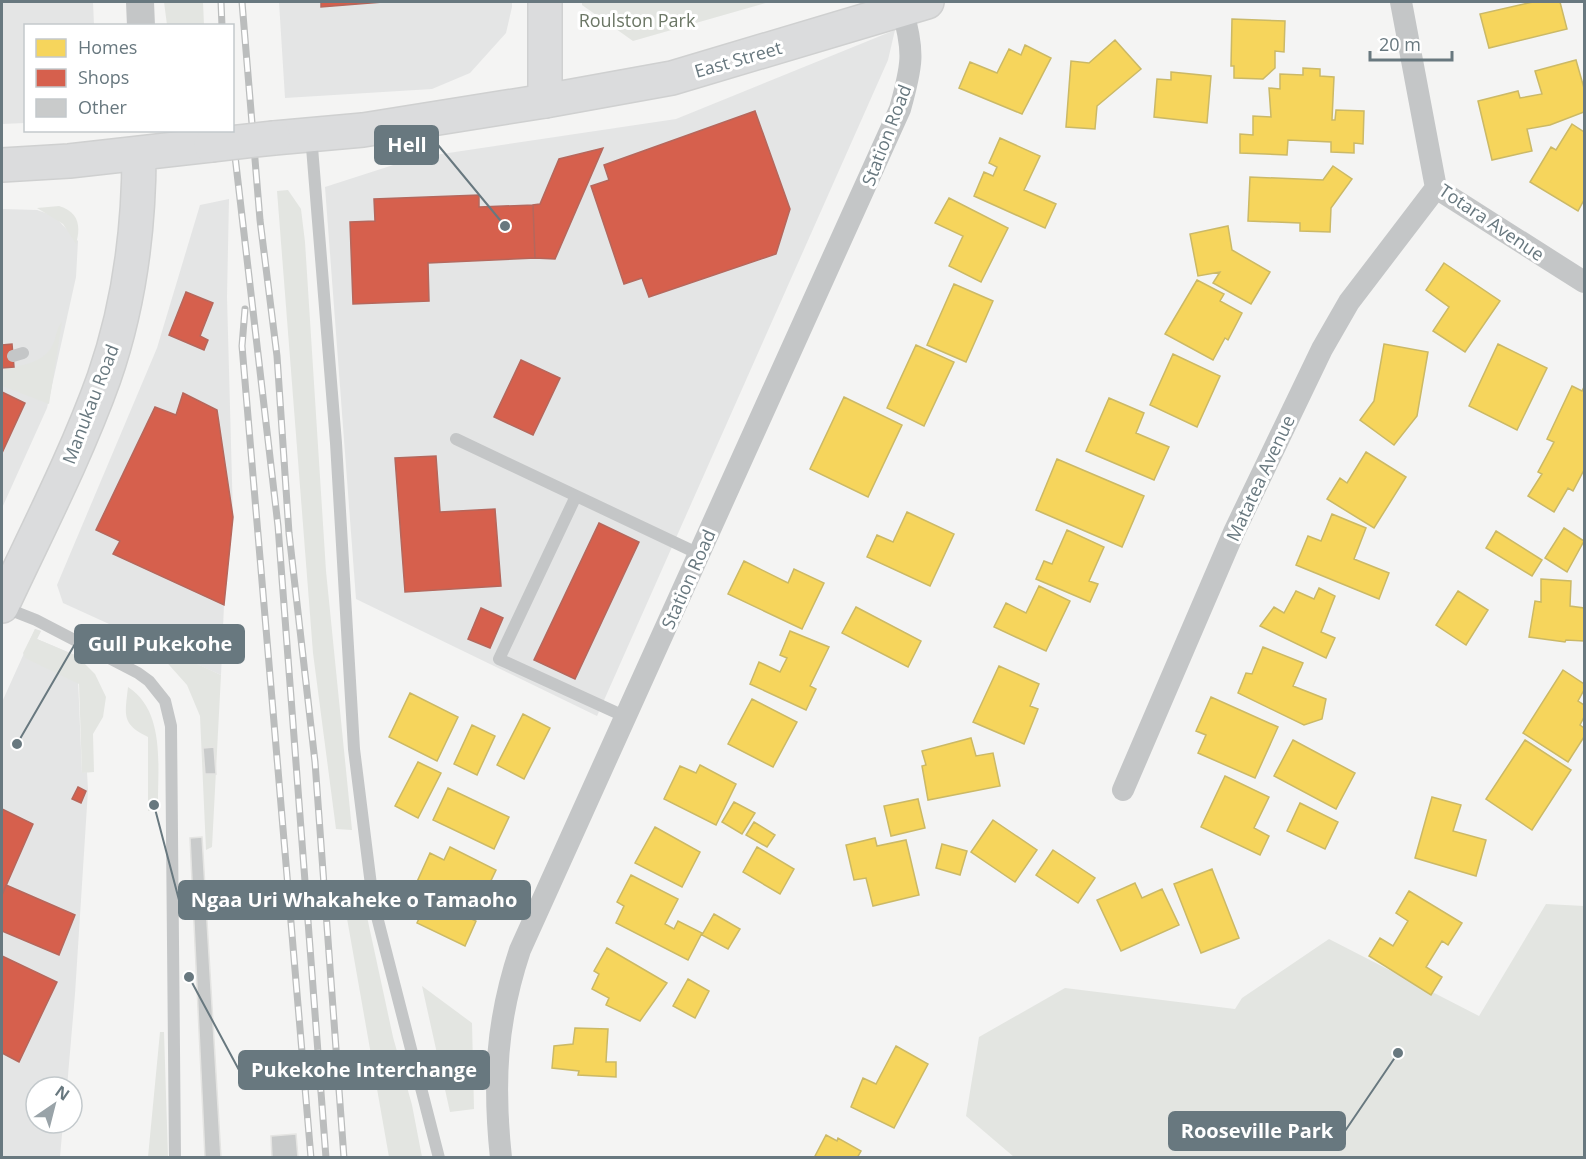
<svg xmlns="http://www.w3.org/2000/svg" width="1586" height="1159" font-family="'Open Sans',sans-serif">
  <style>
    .built { fill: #e4e5e5 }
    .green { fill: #e3e5e1 }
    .homes { fill: #f6d55c; stroke: #cbb966; stroke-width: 1.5 }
    .shops { fill: #d6604d; stroke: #b5675c; stroke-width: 1.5 }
    .building { fill: #c9cbcb; stroke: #e4e4e2; stroke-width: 1.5 }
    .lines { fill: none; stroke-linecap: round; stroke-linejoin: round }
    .secondary-casing { stroke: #cfd0d0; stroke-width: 36 }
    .primary-casing { stroke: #cfd0d0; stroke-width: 36 }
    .service { stroke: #c4c6c7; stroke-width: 12 }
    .minor { stroke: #c4c6c7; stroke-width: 22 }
    .tertiary { stroke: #c4c6c7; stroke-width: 28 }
    .secondary { stroke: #dbdcdd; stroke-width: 33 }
    .primary { stroke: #dbdcdd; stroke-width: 33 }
    .rail-casing { stroke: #bbbdbd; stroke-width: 7 }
    .rail { stroke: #fff; stroke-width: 4.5; stroke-dasharray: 14; stroke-linecap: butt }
    .secondary-bridge-casing { stroke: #cfd0d0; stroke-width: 36; stroke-linecap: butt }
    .secondary-bridge { stroke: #dbdcdd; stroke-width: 33 }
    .labels { text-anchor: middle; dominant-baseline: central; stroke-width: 6; stroke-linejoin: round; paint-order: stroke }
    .park-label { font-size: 18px; fill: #6c7766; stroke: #fff }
    .street-label { font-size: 18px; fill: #68787f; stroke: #fff }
    .leader { fill: none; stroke: #68787f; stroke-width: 2 }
    .callout-dot { fill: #68787f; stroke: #fff; stroke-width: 2 }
    .callout { fill: #68787f; stroke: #68787f; stroke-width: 2 }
    .callout-label { font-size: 20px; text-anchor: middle; font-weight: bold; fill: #fff }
  </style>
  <rect width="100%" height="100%" fill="#f4f4f3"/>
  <path class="built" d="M2 2H93L94 25 26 26 25 123 2 124Z
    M279 2H512V7L506 33 470 73 432 89 285 98Z
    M895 30 888 60 597 716 356 599 325 187 415 158 676 119Z
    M229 199 227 297 233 517 224 605 221 675 63 603 57 585 157 348 200 205Z
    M2 209 37 210 54 216 78 241 76 277 47 408 2 508Z
    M35 629 41 631 37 639 77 656 82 773 87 772 88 790 75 994 67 1087H36V1123H63L60 1157 2 1158V702Z"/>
  <path class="green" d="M164 2H203L204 25H167Z
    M582 2H769L633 41 582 5Z
    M288 190 301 209 305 242 326 571 352 830 336 829 313 653 277 191Z
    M59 206C79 212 81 226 76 244L63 224 37 208Z
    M62 322 49 404 2 386V368C19 367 45 363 53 344 57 336 56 328 62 322Z
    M35 629 41 631 37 639 77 656 95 674 106 697 103 717 93 734 94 772 82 773 79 684 25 658 23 653Z
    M150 642 221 675 212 847 206 850 200 716 187 685 162 657 148 648Z
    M128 687C167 712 157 771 158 810L148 811V737C121 724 125 715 128 687Z
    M361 889 393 1037 412 1105 422 1157H389L342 890Z
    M1546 904 1584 906V1157H1014L966 1116 979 1037 1065 988 1235 1009 1242 998 1329 939 1479 1016Z
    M422 986 472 1023 474 1109 450 1112Z
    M160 1032H164L168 1157H148Z"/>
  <path class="homes" d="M1533 2H1560L1567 29 1489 48 1480 14Z
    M1232 19 1285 21 1284 52 1275 51V68L1263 79 1234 78V66H1231Z
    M1115 40 1141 69 1097 106 1095 129 1066 127 1071 61 1089 63Z
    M1025 45 1051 58 1022 114 959 88 970 62 997 73 1009 49 1021 55Z
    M1576 60 1584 88V112L1550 125 1527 129 1532 151 1492 160 1478 101 1518 91 1520 98 1542 94 1535 71Z
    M1303 68 1320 69V76L1334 77 1332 120H1335L1336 110 1364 111 1363 144 1354 143V153L1331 152V142L1288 140 1287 155 1240 153V134L1253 135V116L1271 117 1269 88 1280 89V74L1303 75Z
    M1171 72 1211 76 1207 123 1154 117 1157 79 1171 80Z
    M1572 124 1584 132V200L1578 211 1530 182 1551 147 1556 150Z
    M1000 138 1040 156 1024 190 1056 204 1045 228 974 196 984 172 993 176 997 167 989 163Z
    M1333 166 1352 179 1331 208 1330 232 1300 231V223L1248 221 1250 177 1323 180Z
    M949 198 1008 228 981 282 949 266 963 236 935 223Z
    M1228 226 1232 250 1270 272 1251 304 1213 283 1220 272 1198 276 1190 234Z
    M1444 263 1500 301 1465 352 1433 331 1449 307 1426 290Z
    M1197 280 1224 294 1220 301 1242 313 1228 340 1225 338 1213 360 1165 334Z
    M954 284 993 301 966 362 927 345Z
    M1384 344 1428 352 1417 416 1394 445 1360 420 1374 401Z
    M1498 344 1547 368 1517 430 1469 406Z
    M916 345 954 362 924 426 887 408Z
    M1173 354 1220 376 1197 427 1150 405Z
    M1572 386 1582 391 1584 387V470L1573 491 1568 488 1554 512 1528 496 1542 474 1538 472 1554 442 1547 439Z
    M844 397 902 425 868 497 810 469Z
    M1109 398 1144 413 1136 433 1169 447 1154 480 1086 451Z
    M1366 452 1406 477 1374 528 1327 499 1340 478 1347 483Z
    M1057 459 1144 496 1122 547 1036 510Z
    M907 512 954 534 930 586 867 557 877 535 893 542Z
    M1332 514 1366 528 1354 559 1389 573 1379 599 1296 565 1308 536 1321 541Z
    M1564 528 1584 541 1567 572 1545 558Z
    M1067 530 1104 547 1089 581 1098 584 1090 602 1036 579 1044 561 1052 564Z
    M1496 531 1542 560 1532 576 1486 548Z
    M744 561 788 583 794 569 824 583 802 629 728 594Z
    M1541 579 1571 581 1570 606 1584 608V641L1566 640 1565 642 1529 637 1535 601 1541 602Z
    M1039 586 1070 601 1046 651 994 627 1006 603 1026 613Z
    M1319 588 1335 596 1321 632 1335 638 1326 658 1260 626 1274 607 1284 613 1296 591 1314 599Z
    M1458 591 1488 610 1466 645 1436 625Z
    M856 607 921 641 908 667 842 633Z
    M790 631 829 647 810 686 816 689 806 710 750 684 759 662 780 672 787 658 780 655Z
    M1263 647 1303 663 1293 686 1326 699 1322 719 1304 725 1238 693 1246 673 1252 674Z
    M999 666 1039 684 1030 706 1038 709 1024 744 973 722Z
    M1563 670 1584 684V690L1578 701 1584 705V717L1580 725 1584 728V737L1568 762 1523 733Z
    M410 693 458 717 437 761 389 737Z
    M1211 697 1278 727 1255 778 1198 753 1206 735 1196 731Z
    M752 699 797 722 773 767 728 744Z
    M523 714 550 728 524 779 497 765Z
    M472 725 495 736 477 775 454 764Z
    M971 738 976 756 993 753 1000 786 928 800 922 766 926 765 922 751Z
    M1293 740 1355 773 1336 809 1274 776Z
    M1525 740 1571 770 1532 830 1486 799Z
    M418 762 441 773 418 818 395 806Z
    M700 765 736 784 716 825 664 799 680 766 696 773Z
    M1225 776 1269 797 1254 828 1269 836 1260 855 1201 827Z
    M448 788 509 817 494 849 433 820Z
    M1432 797 1461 805 1453 831 1486 840 1476 876 1415 858Z
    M918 799 925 828 891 836 884 806Z
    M734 802 755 813 742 834 722 822Z
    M1300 803 1338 822 1325 849 1287 831Z
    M993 820 1037 850 1015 882 971 852Z
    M754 822 775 835 767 847 746 835Z
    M655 827 700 852 682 887 635 863Z
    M875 838 877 846 906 840 919 895 873 906 866 878 854 880 846 845Z
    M942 844 967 851 960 875 936 868Z
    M450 847 496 870 476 912 416 884 430 853 444 860Z
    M757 847 794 869 780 894 743 872Z
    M1053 850 1095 878 1078 903 1036 875Z
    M1212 869 1239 938 1201 953 1174 884Z
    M631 875 678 899 665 924 674 929 678 921 702 933 688 960 616 923 624 906 617 902Z
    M1135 883 1142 898 1162 889 1179 925 1121 951 1097 900Z
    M1409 891 1462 923 1448 945 1442 941 1426 967 1442 977 1431 995 1369 956 1380 938 1393 946 1408 921 1396 913Z
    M428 899 476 921 465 946 417 923Z
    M714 914 740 929 728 949 702 935Z
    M607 948 667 983 640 1021 606 1005 609 998 592 989 599 974 594 971Z
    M688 979 709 991 695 1018 673 1006Z
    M575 1028 608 1029 606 1062H616V1077L578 1075 579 1071 552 1068 554 1046 573 1044Z
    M896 1046 928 1064 894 1128 851 1107 863 1078 876 1084Z
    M826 1135 837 1141 838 1138 861 1151 857 1158H814Z"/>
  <path class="shops" d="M321 2H383L321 7Z
    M755 111 790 209 776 254 649 297 642 278 624 284 591 186 609 180 604 165Z
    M603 148 555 259 535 258 533 205 540 204 559 159Z
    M479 195V207L533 205 535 258 428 263 429 301 353 304 350 222 375 221 374 199Z
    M186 292 213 303 200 336 208 340 204 350 169 335Z
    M12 344 14 367 2 368V345Z
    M521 360 560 378 533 435 494 417Z
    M2 392 25 403 2 453Z
    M183 393 217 410 233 517 224 605 113 554 120 541 96 530 155 407 176 415Z
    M436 456 440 512 495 509 501 586 405 592 395 458Z
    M599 523 639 542 575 679 534 660Z
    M481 608 503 618 490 648 468 639Z
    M78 787 86 791 81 803 72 799Z
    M2 809 33 824 2 895Z
    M6 885 75 915 59 955 2 931V895Z
    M2 956 57 982 19 1062 2 1053Z"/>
  <path class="building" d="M214 747 216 774H205L203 748Z
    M202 837 221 1158H205L190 838Z
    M296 1134 298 1158H272L271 1136Z"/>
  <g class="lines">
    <defs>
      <path id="secondary" d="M274 138 363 130 545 101
        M2 165 69 161 211 145
        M2 606C37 531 76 456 104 378 129 306 139 230 139 154"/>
      <path id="primary" d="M545 2V101L672 78 927 2"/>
    </defs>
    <use href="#secondary" class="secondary-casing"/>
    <use href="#primary" class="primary-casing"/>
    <path class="service" d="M311 135 336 443 354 749 373 901 439 1158
      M13 356 23 353
      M456 439 699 554
      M576 496 499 659 626 717
      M3 607 36 620 138 673 149 681 165 701 171 726 175 1158"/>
    <path class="minor" d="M1401 2 1436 188 1584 282
      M1123 790 1234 532 1322 349 1349 302 1436 188
      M501 1158C493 1083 496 1022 520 950L900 109C912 66 915 52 902 9"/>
    <path class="tertiary" d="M140 2 141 26"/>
    <use href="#secondary" class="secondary"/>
    <use href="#primary" class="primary"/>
    <defs>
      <path id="rail" d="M221 2 222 26
        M242 2 260 220 277 356 289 533 315 762 344 1158
        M232 130 278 526 326 1158
        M245 309 242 346 311 1158"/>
    </defs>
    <use href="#rail" class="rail-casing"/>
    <use href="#rail" class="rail"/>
    <defs>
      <path id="secondary-bridge" d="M211 145 274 138"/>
    </defs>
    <use href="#secondary-bridge" class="secondary-bridge-casing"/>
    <use href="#secondary-bridge" class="secondary-bridge"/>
  </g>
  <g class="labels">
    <g class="park-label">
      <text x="637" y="20">Roulston Park</text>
    </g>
    <g class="street-label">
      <text transform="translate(738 59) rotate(-16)">East Street</text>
      <text transform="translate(886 135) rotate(-69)">Station Road</text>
      <text transform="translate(1492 222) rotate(34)">Totara Avenue</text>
      <text transform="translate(90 404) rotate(-69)">Manukau Road</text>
      <text transform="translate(1260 478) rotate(-65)">Matatea Avenue</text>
      <text transform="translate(688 579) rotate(-66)">Station Road</text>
    </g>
  </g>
  <path class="leader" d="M505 226L438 145M17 744L75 644M154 805L179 900M189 977L239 1070M1398 1053L1345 1131"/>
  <g class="callout-dot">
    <circle cx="505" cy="226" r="6"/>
    <circle cx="17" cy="744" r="6"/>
    <circle cx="154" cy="805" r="6"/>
    <circle cx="189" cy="977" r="6"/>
    <circle cx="1398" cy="1053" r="6"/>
  </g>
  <g class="callout">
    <rect x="375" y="126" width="63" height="38" rx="6"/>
    <rect x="75" y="625" width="169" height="38" rx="6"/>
    <rect x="179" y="881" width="351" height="38" rx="6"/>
    <rect x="239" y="1051" width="250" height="38" rx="6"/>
    <rect x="1169" y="1112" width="176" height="38" rx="6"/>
  </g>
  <g class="callout-label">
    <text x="407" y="152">Hell</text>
    <text x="160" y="651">Gull Pukekohe</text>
    <text x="354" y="907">Ngaa Uri Whakaheke o Tamaoho</text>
    <text x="364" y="1077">Pukekohe Interchange</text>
    <text x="1257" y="1138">Rooseville Park</text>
  </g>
  <rect width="1586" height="1159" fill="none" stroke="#68787f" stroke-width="6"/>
  <rect x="24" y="24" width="210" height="108" fill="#ffffff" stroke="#c3c9cc" stroke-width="1.5"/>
  <rect x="36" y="39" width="30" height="18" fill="#f6d55c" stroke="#c3c9cc" stroke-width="1.5"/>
  <text x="78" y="54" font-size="18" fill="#68787f">Homes</text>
  <rect x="36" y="69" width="30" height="18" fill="#d6604d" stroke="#c3c9cc" stroke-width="1.5"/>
  <text x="78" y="84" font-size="18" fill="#68787f">Shops</text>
  <rect x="36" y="99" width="30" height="18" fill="#c9cbcb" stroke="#c3c9cc" stroke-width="1.5"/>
  <text x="78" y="114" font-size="18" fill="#68787f">Other</text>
  <g transform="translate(54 1105) rotate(35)"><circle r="28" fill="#ffffff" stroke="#c3c9cc" stroke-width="1.5"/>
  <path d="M0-4.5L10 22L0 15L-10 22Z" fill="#99a3a8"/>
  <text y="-9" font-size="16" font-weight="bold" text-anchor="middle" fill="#68787f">N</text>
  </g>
  <path d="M1370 51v9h82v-9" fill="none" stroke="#68787f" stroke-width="3"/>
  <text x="1379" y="51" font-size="18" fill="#68787f" stroke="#ffffff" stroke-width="4.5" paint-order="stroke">20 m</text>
</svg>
